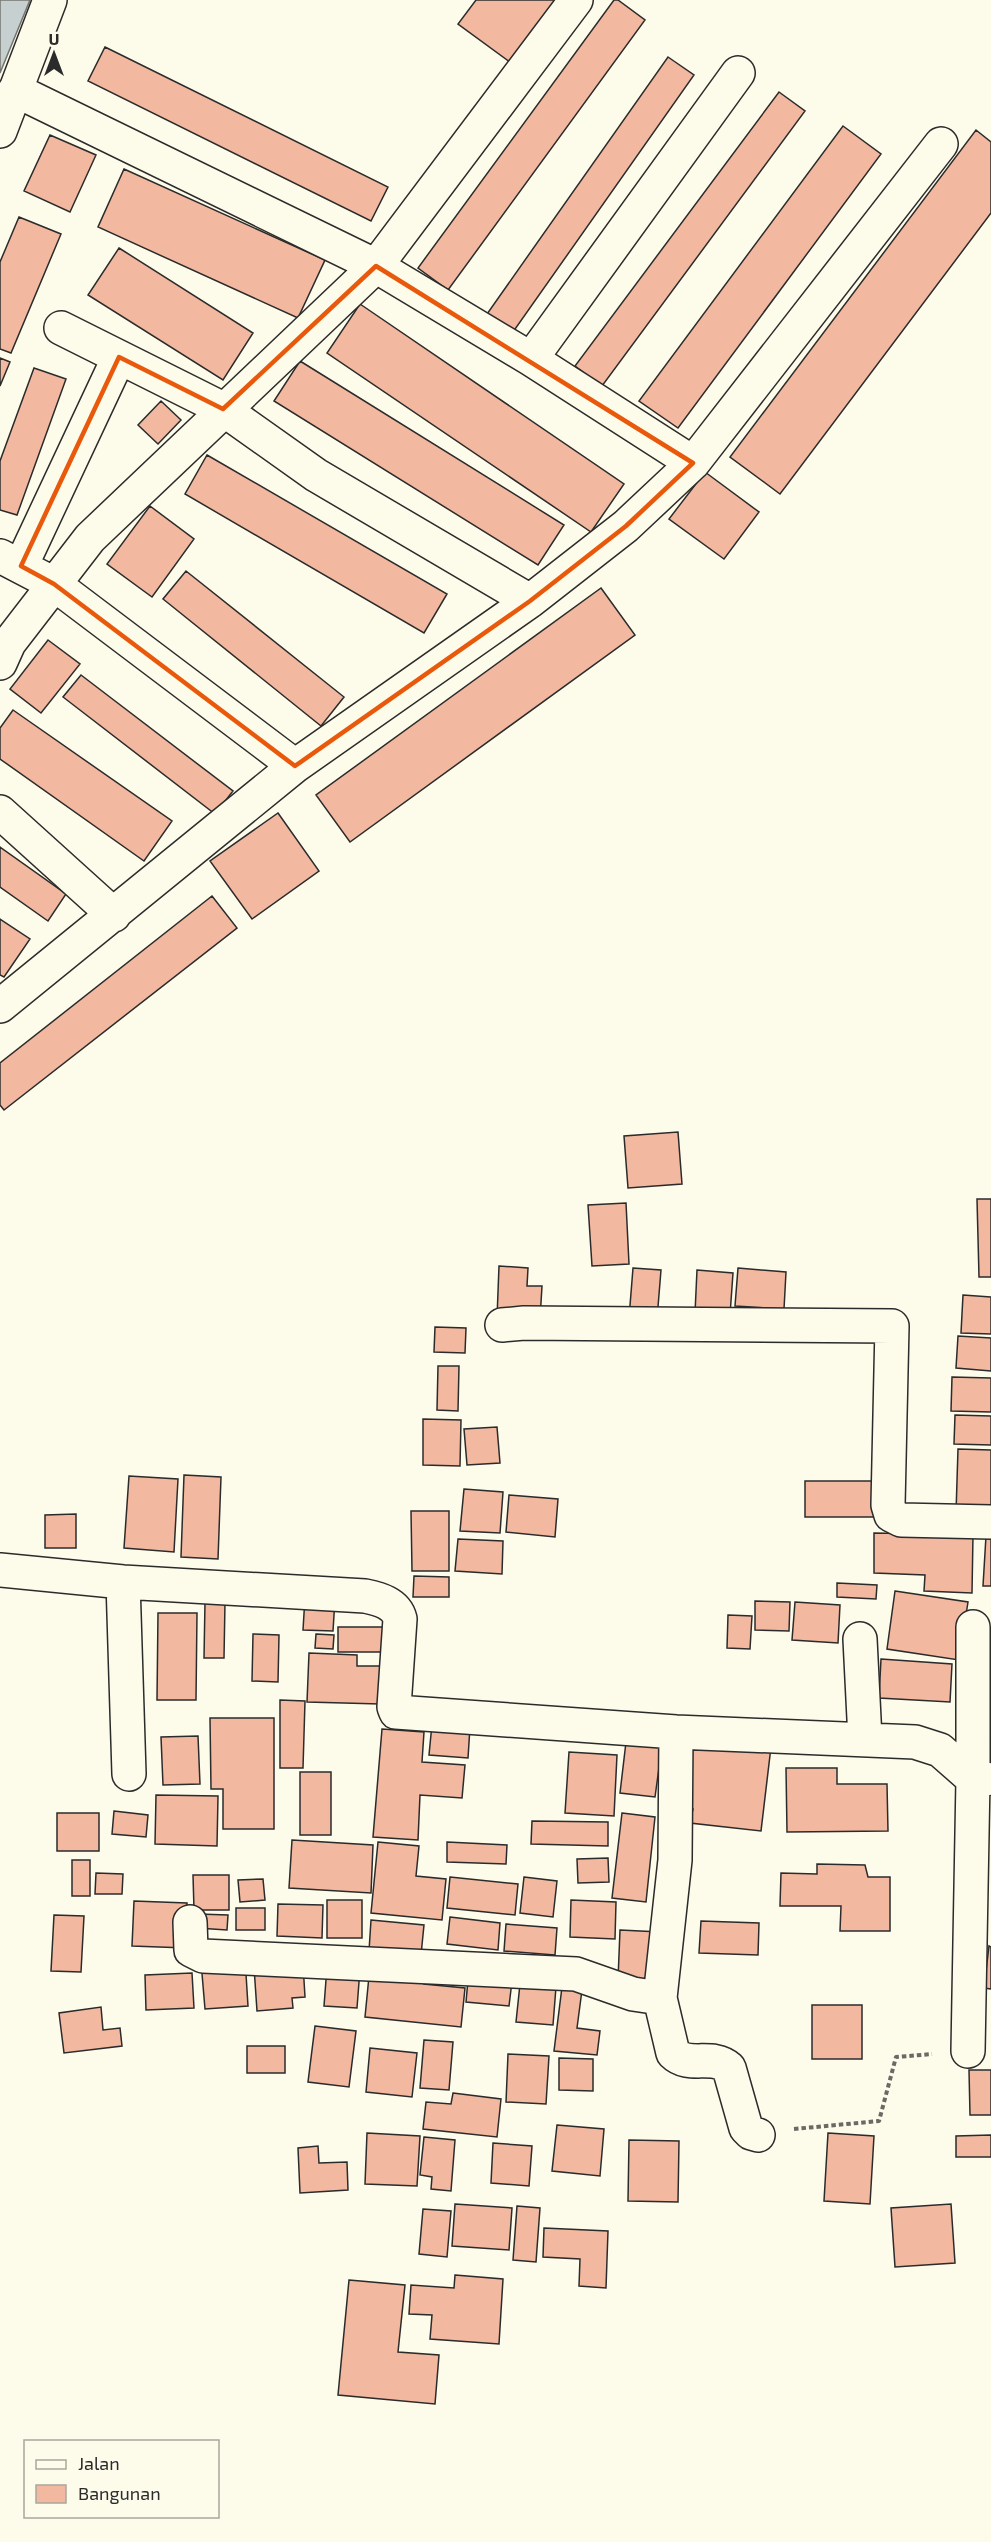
<svg xmlns="http://www.w3.org/2000/svg" width="991" height="2542" font-family="'Exo 2',sans-serif">
  <style>
    .water { fill: #c7d0d0; stroke: #74746e; stroke-width: 1.5 }
    .building { fill: #f2b8a0; stroke: #2b2b2b; stroke-width: 1.5 }
    .lines { fill: none; stroke-linecap: round; stroke-linejoin: round }
    .street-casing { stroke: #2b2b2b; stroke-width: 36 }
    .path { stroke: #6a6964; stroke-width: 4; stroke-dasharray: 4.5 3; stroke-linecap: butt }
    .street { stroke: #fdfbea; stroke-width: 33 }
    .marked { fill: none; stroke: #e8590c; stroke-width: 4.5; stroke-linejoin: round }
  </style>
  <rect width="100%" height="100%" fill="#fdfbea"/>
  <path class="water" d="M0 0H30L0 73Z"/>
  <path class="building" d="M476 0H562L514 65 458 24Z
    M614 0H618L645 20 448 290 418 268Z
    M105 47 388 187 371 221 88 81Z
    M668 57 694 75 513 332 487 314Z
    M779 92 805 111 602 386 575 366Z
    M843 126 881 154 678 428 639 401Z
    M976 130 991 142V213L780 494 730 457Z
    M50 135 96 155 70 212 24 191Z
    M124 169 325 260 298 318 98 227Z
    M19 217 61 234 11 353 0 349V262Z
    M119 248 253 333 223 380 88 295Z
    M360 304 624 484 591 532 327 353Z
    M0 358 10 362 0 386Z
    M300 361 564 525 538 565 274 401Z
    M34 368 66 379 17 515 0 510V461Z
    M161 401 181 420 158 444 138 425Z
    M207 455 447 594 424 633 185 494Z
    M705 472 759 512 724 559 669 519Z
    M150 506 194 539 152 597 107 564Z
    M186 571 344 697 321 726 163 599Z
    M601 588 635 635 350 842 316 795Z
    M48 640 80 664 41 713 10 689Z
    M81 675 233 791 215 814 63 697Z
    M13 710 172 821 144 861 0 759V728Z
    M278 813 319 871 252 919 210 861Z
    M0 847 66 894 48 921 0 887Z
    M212 896 237 928 4 1110 0 1105V1063Z
    M0 919 30 939 4 977 0 975Z
    M678 1132 682 1184 628 1188 624 1136Z
    M977 1199H991V1277H979Z
    M626 1203 629 1264 592 1266 588 1205Z
    M499 1266 528 1268 527 1286H542L540 1319 497 1318Z
    M633 1268 661 1270 657 1319 629 1318Z
    M738 1268 786 1272 784 1309 735 1306Z
    M697 1270 733 1273 730 1315 695 1313Z
    M963 1295 991 1297V1334L961 1333Z
    M435 1327 466 1328 465 1353 434 1352Z
    M958 1336 991 1338V1371L956 1368Z
    M438 1366H459L458 1411 437 1410Z
    M952 1377 991 1378V1412L951 1411Z
    M955 1415 991 1416V1445L954 1444Z
    M423 1419 461 1420 460 1466 423 1465Z
    M497 1427 500 1463 467 1465 464 1429Z
    M958 1449 991 1450V1513H956Z
    M184 1475 221 1477 218 1559 181 1557Z
    M129 1476 178 1479 174 1552 124 1548Z
    M805 1481H874V1517H805Z
    M464 1489 503 1492 500 1533 460 1531Z
    M509 1495 558 1499 555 1537 506 1532Z
    M411 1511H449V1571H412Z
    M76 1514V1548H45V1515Z
    M874 1533 973 1535 972 1593 924 1591 925 1575 874 1573Z
    M986 1536H991V1586H983Z
    M458 1539 503 1541 502 1574 455 1571Z
    M414 1576 449 1577V1597H413Z
    M837 1583 877 1585 876 1599 837 1597Z
    M895 1591 968 1602 959 1660 887 1649Z
    M305 1597 335 1599 333 1631 303 1630Z
    M755 1601 790 1602 789 1631 755 1630Z
    M205 1602H225L224 1658H204Z
    M795 1602 840 1605 838 1643 792 1640Z
    M158 1613H197L196 1700H157Z
    M728 1615 752 1616 750 1649 727 1648Z
    M338 1627H383V1652H338Z
    M253 1634 279 1635 278 1682 252 1681Z
    M316 1634 334 1635 333 1649 315 1648Z
    M309 1653 357 1655V1666H381L380 1704 307 1702Z
    M881 1659 952 1664 950 1702 879 1698Z
    M280 1700 305 1701 303 1768H280Z
    M210 1718H274V1829H223V1789H211Z
    M432 1724 470 1727 468 1758 429 1755Z
    M382 1729 424 1732 422 1762 465 1765 462 1798 420 1795 418 1840 373 1837Z
    M198 1736 200 1784 163 1785 161 1737Z
    M694 1737 771 1747 761 1831 690 1823 693 1809 686 1805Z
    M626 1742 662 1746 655 1797 620 1793Z
    M569 1752 617 1755 614 1816 565 1813Z
    M786 1768H837V1784H887L888 1831 787 1832Z
    M300 1772H331V1835H300Z
    M156 1795 218 1796 217 1846 155 1844Z
    M114 1811 148 1815 146 1837 112 1834Z
    M57 1813H99V1851H57Z
    M622 1813 655 1817 646 1902 612 1898Z
    M532 1821 608 1822V1846L531 1844Z
    M292 1840 373 1845 371 1893 289 1888Z
    M378 1842 419 1846 416 1876 446 1879 442 1920 371 1913Z
    M447 1842 507 1845 506 1864 447 1862Z
    M608 1858 609 1882 578 1883 577 1859Z
    M72 1860H90V1896H72Z
    M817 1864 865 1865 868 1877H890V1931H840L841 1906H780L781 1873 817 1874Z
    M96 1873 123 1874 122 1894H95Z
    M193 1875H229V1910H194Z
    M450 1877 518 1884 515 1915 447 1908Z
    M524 1877 557 1881 553 1917 520 1913Z
    M263 1879 265 1900 240 1902 238 1880Z
    M327 1900H362V1938H327Z
    M571 1900 616 1902 615 1939 570 1937Z
    M134 1901 187 1903 186 1948 132 1946Z
    M278 1904 323 1905 322 1938 277 1936Z
    M236 1908H265V1930H236Z
    M198 1914 228 1915 227 1930 197 1928Z
    M54 1915 84 1916 81 1972 51 1971Z
    M450 1917 500 1923 498 1950 447 1944Z
    M371 1920 424 1925 421 1955 369 1951Z
    M701 1921 759 1923 758 1955 699 1953Z
    M506 1924 557 1928 555 1955 504 1951Z
    M620 1930 660 1932 658 1981 618 1980Z
    M989 1946 991 1947V1989L984 1988Z
    M245 1958 248 2006 205 2009 201 1962Z
    M303 1964 305 1997 292 1998 293 2008 257 2011 254 1967Z
    M370 1966 426 1971 424 1984 465 1988 461 2027 365 2017Z
    M327 1967 360 1969 357 2008 324 2006Z
    M469 1969 513 1973 509 2006 466 2002Z
    M192 1973 194 2008 146 2010 145 1975Z
    M520 1984 556 1987 553 2025 516 2022Z
    M562 1987 582 1990 577 2028 600 2031 597 2055 554 2051Z
    M812 2005H862V2059H812Z
    M101 2007 103 2030 120 2028 122 2046 64 2053 59 2013Z
    M315 2026 356 2031 349 2087 308 2082Z
    M424 2040 453 2042 449 2090 420 2088Z
    M247 2046H285V2073H247Z
    M370 2048 417 2053 412 2097 366 2092Z
    M508 2054 549 2056 546 2104 506 2102Z
    M559 2058 593 2059V2091L559 2090Z
    M969 2070H991V2115H970Z
    M453 2093 501 2099 497 2137 423 2129 426 2102 451 2104Z
    M557 2125 604 2129 600 2176 552 2171Z
    M367 2133 420 2136 417 2186 365 2184Z
    M828 2133 874 2136 870 2204 824 2201Z
    M991 2135V2157H956V2136Z
    M424 2137 455 2140 451 2191 431 2189 432 2177 420 2175Z
    M629 2140 679 2141 678 2202 628 2201Z
    M493 2143 532 2146 529 2186 491 2183Z
    M318 2146 319 2163 347 2162 348 2190 300 2193 298 2148Z
    M455 2204 512 2208 509 2250 452 2246Z
    M951 2204 955 2263 895 2267 891 2208Z
    M517 2206 540 2208 536 2262 513 2260Z
    M423 2209 451 2211 447 2257 419 2254Z
    M544 2228 608 2231 606 2288 579 2286 580 2259 543 2257Z
    M455 2275 503 2279 499 2344 430 2339 432 2315 409 2314 411 2285 454 2288Z
    M349 2280 405 2285 398 2352 439 2355 435 2404 338 2395Z"/>
  <g class="lines">
    <defs>
      <path id="street" d="M15 90 376 266 531 359 693 463
        M0 131 50 0
        M61 328 223 409 316 475 530 601
        M531 359 738 73
        M0 556 54 584 295 766
        M21 566 119 357
        M0 663 9 643 90 538 376 266 576 0
        M0 812 114 915
        M0 1006 295 766 530 601 626 526 693 463 941 144
        M502 1325 524 1323 892 1326 888 1505 891 1515 901 1520 991 1522
        M0 1570 123 1582 365 1596C379 1599 396 1603 400 1619L394 1707 396 1712 676 1732 915 1742 940 1750 973 1779 968 2051
        M123 1582 129 1774
        M973 1627V1779H986
        M860 1639 865 1739
        M676 1732 675 1860 660 1998 673 2053C689 2069 712 2053 729 2068L746 2128 751 2133 758 2135
        M190 1922 191 1950 203 1956 576 1974 633 1994 660 1998"/>
    </defs>
    <use href="#street" class="street-casing"/>
    <path class="path" d="M794 2129 879 2121 896 2057 932 2054"/>
    <use href="#street" class="street"/>
  </g>
  <path class="marked" d="M376 266 693 463 626 526 530 601 295 766 54 584 21 566 119 357 223 409Z"/>
  <rect x="24" y="2440" width="195" height="78" fill="#fdfbea" stroke="#a9a89e" stroke-width="1.5"/>
  <rect x="36" y="2460" width="30" height="9" fill="#fdfbea" stroke="#a9a89e" stroke-width="1.5"/>
  <text x="78" y="2470" font-size="18" fill="#2b2b2b">Jalan</text>
  <rect x="36" y="2485" width="30" height="18" fill="#f2b8a0" stroke="#a9a89e" stroke-width="1.5"/>
  <text x="78" y="2500" font-size="18" fill="#2b2b2b">Bangunan</text>
  <g transform="translate(54 54)" stroke="#fdfbea" stroke-width="4.5" paint-order="stroke">
  <path d="M0-4.5L10 22L0 15L-10 22Z" fill="#2b2b2b"/>
  <text y="-9" font-size="16" font-weight="bold" text-anchor="middle" fill="#2b2b2b">U</text>
  </g>
</svg>
